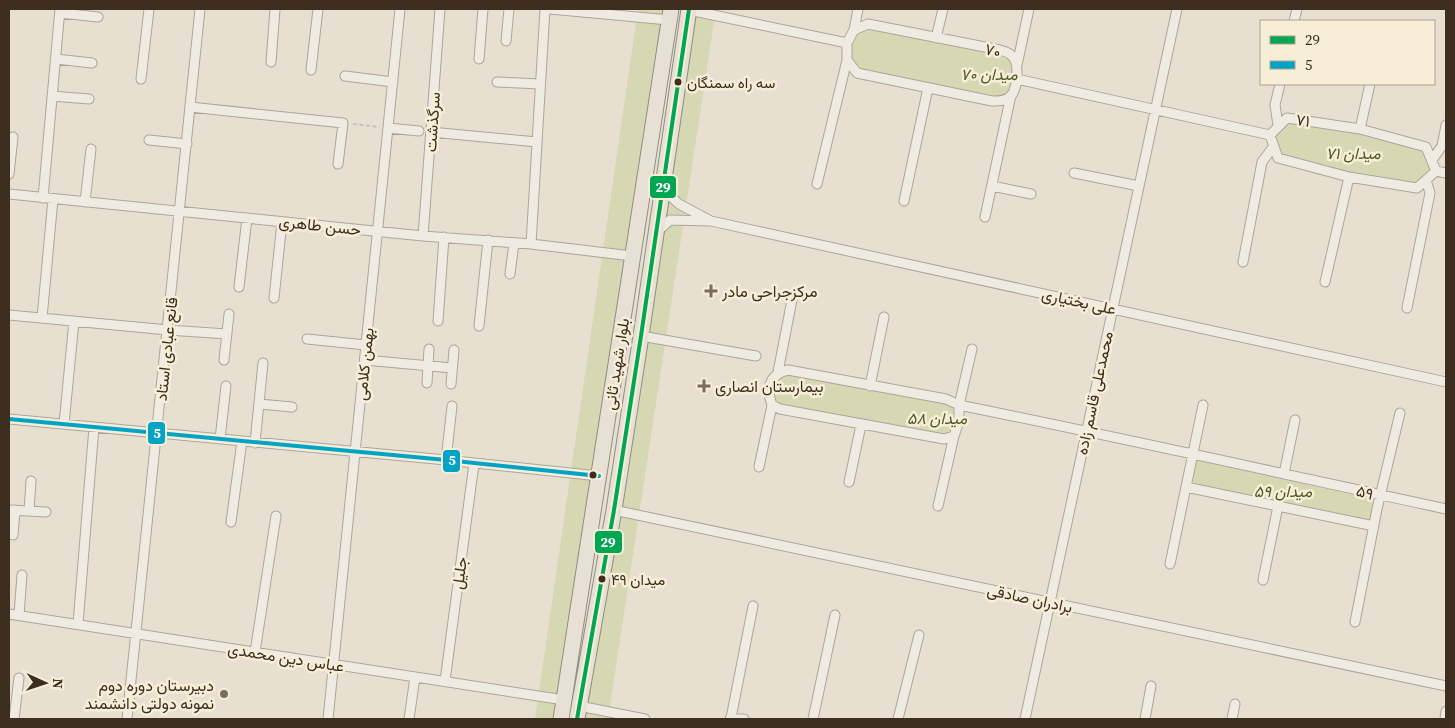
<svg xmlns="http://www.w3.org/2000/svg" width="1455" height="728" font-family="'Source Serif 4',Vazirmatn,serif">
  <style>
    .green { fill: #d6d7b3 }
    .lines { fill: none; stroke-linecap: round; stroke-linejoin: round }
    .minor-casing { stroke: #ada599; stroke-width: 11 }
    .primary-casing { stroke: #928b80; stroke-width: 17 }
    .path { stroke: #c8c2b9; stroke-width: 2; stroke-dasharray: 4 2.5; stroke-linecap: butt }
    .minor { stroke: #efebe3; stroke-width: 9 }
    .primary { stroke: #e6e1d4; stroke-width: 15 }
    .bus-1-casing { stroke: #f7eed8; stroke-width: 8 }
    .bus-2-casing { stroke: #f7eed8; stroke-width: 8 }
    .bus-1 { stroke: #00a651; stroke-width: 4 }
    .bus-2 { stroke: #03a3c5; stroke-width: 4 }
    .bus-dot { fill: #3d2e20; stroke: #f7eed8; stroke-width: 2 }
    .poi-dot { fill: #786c5e; stroke: #f7eed8; stroke-width: 2 }
    .labels { text-anchor: middle; dominant-baseline: central; stroke-width: 5; stroke-linejoin: round; paint-order: stroke }
    .bus-label { font-size: 15px; fill: #3d2e20; stroke: #f7eed8; text-anchor: start }
    .street-label { font-size: 16px; fill: #3d2e20; stroke: #f7eed8 }
    .park-label { font-size: 16px; font-style: italic; fill: #4d5a26; stroke: #f7eed8 }
    .poi-label { font-size: 16px; fill: #3d2e20; stroke: #f7eed8; text-anchor: start }
    .line-badge { stroke: #f7eed8; stroke-width: 2 }
    .badge-label { font-size: 14px; text-anchor: middle; font-weight: bold; fill: #fff }
  </style>
  <rect width="100%" height="100%" fill="#e7e0d1"/>
  <path class="green" d="M638 9H671L561 719H535Z
    M688 9H716L608 719H578Z
    M868 24 1011 55 1017 80 1004 100 857 73 847 60 854 30Z
    M1287 118 1426 147 1436 171 1417 188 1278 158 1270 135Z
    M778 372 959 405 954 436 944 439 772 405 769 387Z
    M1193 455 1380 495 1374 526 1186 487Z"/>
  <g class="lines">
    <defs>
      <path id="minor" d="M550 9 669 20
        M689 10 847 43
        M60 13 98 17
        M1294 21 1297 9
        M868 24 1000 50C1003 51 1008 52 1011 55 1020 62 1018 87 1011 96 1006 101 999 101 992 101L857 73 847 60V43L854 30Z
        M854 30 858 9
        M936 38 943 9
        M506 41 509 9
        M56 59 92 63
        M479 59 483 9
        M271 62 275 9
        M1017 65 1029 9
        M311 70 318 9
        M345 76 393 82
        M141 79 149 9
        M1017 79 1270 135
        M497 82 540 84
        M52 96 89 99
        M190 107 343 123 338 164
        M1287 118 1360 129 1426 147 1436 171 1417 188 1349 177 1278 158 1270 135Z
        M1278 125 1275 105 1280 84
        M388 128 419 131
        M1360 129 1370 84
        M431 132 537 142
        M149 140 187 144
        M1432 160 1442 146 1446 125
        M1436 171 1446 173
        M1074 173 1139 186
        M9 174 13 137
        M817 184 847 60
        M992 186 1031 194
        M9 194 423 236 531 244 632 256
        M43 198 60 9
        M904 201 928 88
        M85 202 91 149
        M985 217 1011 95
        M711 221 1446 382
        M658 231 670 220 711 221 679 204 662 189
        M423 236 440 9
        M531 244 545 9
        M1243 262 1262 162 1274 146
        M510 274 514 243
        M1325 282 1349 177
        M239 287 247 218
        M274 298 282 222
        M1407 308 1430 193 1426 180
        M9 315 168 330 227 334
        M42 318 53 199
        M438 321 444 237
        M479 326 488 240
        M641 336 756 356
        M307 339 366 345
        M972 349 959 405C1122 438 1284 474 1446 509
        M224 360 229 314
        M365 360 452 368
        M788 370 946 399 959 405V421L954 436 944 439 780 409 772 405C766 389 769 374 788 370Z
        M778 372 792 300
        M427 383 429 349
        M451 384 454 350
        M870 386 884 317
        M259 404 292 407
        M9 419 446 460 599 476
        M64 424 74 321
        M220 439 226 386
        M255 443 263 363
        M446 460 452 406
        M759 467 772 405
        M1284 474 1295 420
        M849 482 861 425
        M1186 487 1374 526
        M938 506 954 436
        M9 510 46 512
        M614 510 1446 686
        M29 511 31 481
        M231 522 242 441
        M13 535 15 510
        M1170 564 1203 405
        M1263 580 1278 506
        M9 614 564 700
        M19 615 22 575
        M1355 622 1377 509 1400 413
        M78 624 94 427
        M255 652 276 516
        M445 681 474 464
        M579 706 645 719
        M731 718 753 606
        M14 719 19 678
        M127 719 200 9
        M328 719 400 9
        M409 719 415 677
        M730 719H744
        M813 719 835 615
        M898 719 919 635
        M1025 719 1177 9
        M1145 719 1151 686
        M1232 719 1235 704
        M1445 719 1446 711"/>
      <path id="primary" d="M561 719 671 9
        M577 719 614 510 641 336 689 9"/>
    </defs>
    <use href="#minor" class="minor-casing"/>
    <use href="#primary" class="primary-casing"/>
    <path class="path" d="M353 124 379 127"/>
    <use href="#minor" class="minor"/>
    <use href="#primary" class="primary"/>
    <defs>
      <path id="bus-1" d="M577 719 614 510 641 336 689 9"/>
      <path id="bus-2" d="M9 419 446 460 599 476"/>
    </defs>
    <use href="#bus-1" class="bus-1-casing"/>
    <use href="#bus-2" class="bus-2-casing"/>
    <use href="#bus-1" class="bus-1"/>
    <use href="#bus-2" class="bus-2"/>
  </g>
  <g class="bus-dot">
    <circle cx="678" cy="82" r="4.5"/>
    <circle cx="593" cy="475" r="4.5"/>
    <circle cx="602" cy="579" r="4.5"/>
  </g>
  <g class="poi-dot">
    <path d="M708.5 283.5h5v5h5v5h-5v5h-5v-5h-5v-5h5z"/>
    <path d="M701.5 378.5h5v5h5v5h-5v5h-5v-5h-5v-5h5z"/>
    <circle cx="224" cy="694" r="5"/>
  </g>
  <g class="labels">
    <g class="bus-label">
      <text x="687" y="82">سه راه سمنگان</text>
      <text x="611" y="579">میدان ۴۹</text>
    </g>
    <g class="street-label">
      <text transform="translate(993 50) rotate(15)">۷۰</text>
      <text transform="translate(1303 120) rotate(9)">۷۱</text>
      <text transform="translate(432 122) rotate(-86)">سرگذشت</text>
      <text transform="translate(320 225) rotate(6)">حسن طاهری</text>
      <text transform="translate(1079 301) rotate(12)">علی بختیاری</text>
      <text transform="translate(166 349) rotate(-84)">قانع عبادی استاد</text>
      <text transform="translate(364 364) rotate(-84)">بهمن کلامی</text>
      <text transform="translate(616 364) rotate(-81)">بلوار شهید ثانی</text>
      <text transform="translate(1094 393) rotate(-78)">محمدعلی قاسم زاده</text>
      <text transform="translate(1365 492) rotate(15)">۵۹</text>
      <text transform="translate(459 573) rotate(-82)">جلیل</text>
      <text transform="translate(1030 598) rotate(12)">برادران صادقی</text>
      <text transform="translate(286 657) rotate(9)">عباس دین محمدی</text>
    </g>
    <g class="park-label">
      <text x="989" y="74">میدان ۷۰</text>
      <text x="1353" y="153">میدان ۷۱</text>
      <text x="937" y="418">میدان ۵۸</text>
      <text x="1283" y="491">میدان ۵۹</text>
    </g>
    <g class="poi-label">
      <text x="722" y="291">مرکزجراحی مادر</text>
      <text x="715" y="386">بیمارستان انصاری</text>
      <text x="214" y="685" text-anchor="end">دبیرستان دوره دوم<tspan x="214" dy="18">نمونه دولتی دانشمند</tspan></text>
    </g>
  </g>
  <g class="line-badge">
    <rect x="649" y="175" width="28" height="24" rx="5" fill="#00a651"/>
    <rect x="147" y="421" width="19" height="24" rx="5" fill="#03a3c5"/>
    <rect x="442" y="449" width="19" height="24" rx="5" fill="#03a3c5"/>
    <rect x="594" y="530" width="29" height="24" rx="5" fill="#00a651"/>
  </g>
  <g class="badge-label">
    <text x="663" y="192">29</text>
    <text x="157" y="438">5</text>
    <text x="452" y="465">5</text>
    <text x="608" y="547">29</text>
  </g>
  <rect width="1455" height="728" fill="none" stroke="#3d2e20" stroke-width="20"/>
  <rect x="1260" y="20" width="175" height="65" fill="#f7eed8" stroke="#ada18e"/>
  <rect x="1270" y="36" width="25" height="8" fill="#00a651" stroke="#ada18e"/>
  <text x="1305" y="45" font-size="15" fill="#3d2e20">29</text>
  <rect x="1270" y="61" width="25" height="8" fill="#03a3c5" stroke="#ada18e"/>
  <text x="1305" y="70" font-size="15" fill="#3d2e20">5</text>
  <g transform="translate(45 683) rotate(93)" stroke="#f7eed8" stroke-width="4" paint-order="stroke">
  <path d="M0-4L9 19L0 12L-9 19Z" fill="#3d2e20"/>
  <text y="-8" font-size="14" font-weight="bold" text-anchor="middle" fill="#3d2e20">N</text>
  </g>
</svg>
